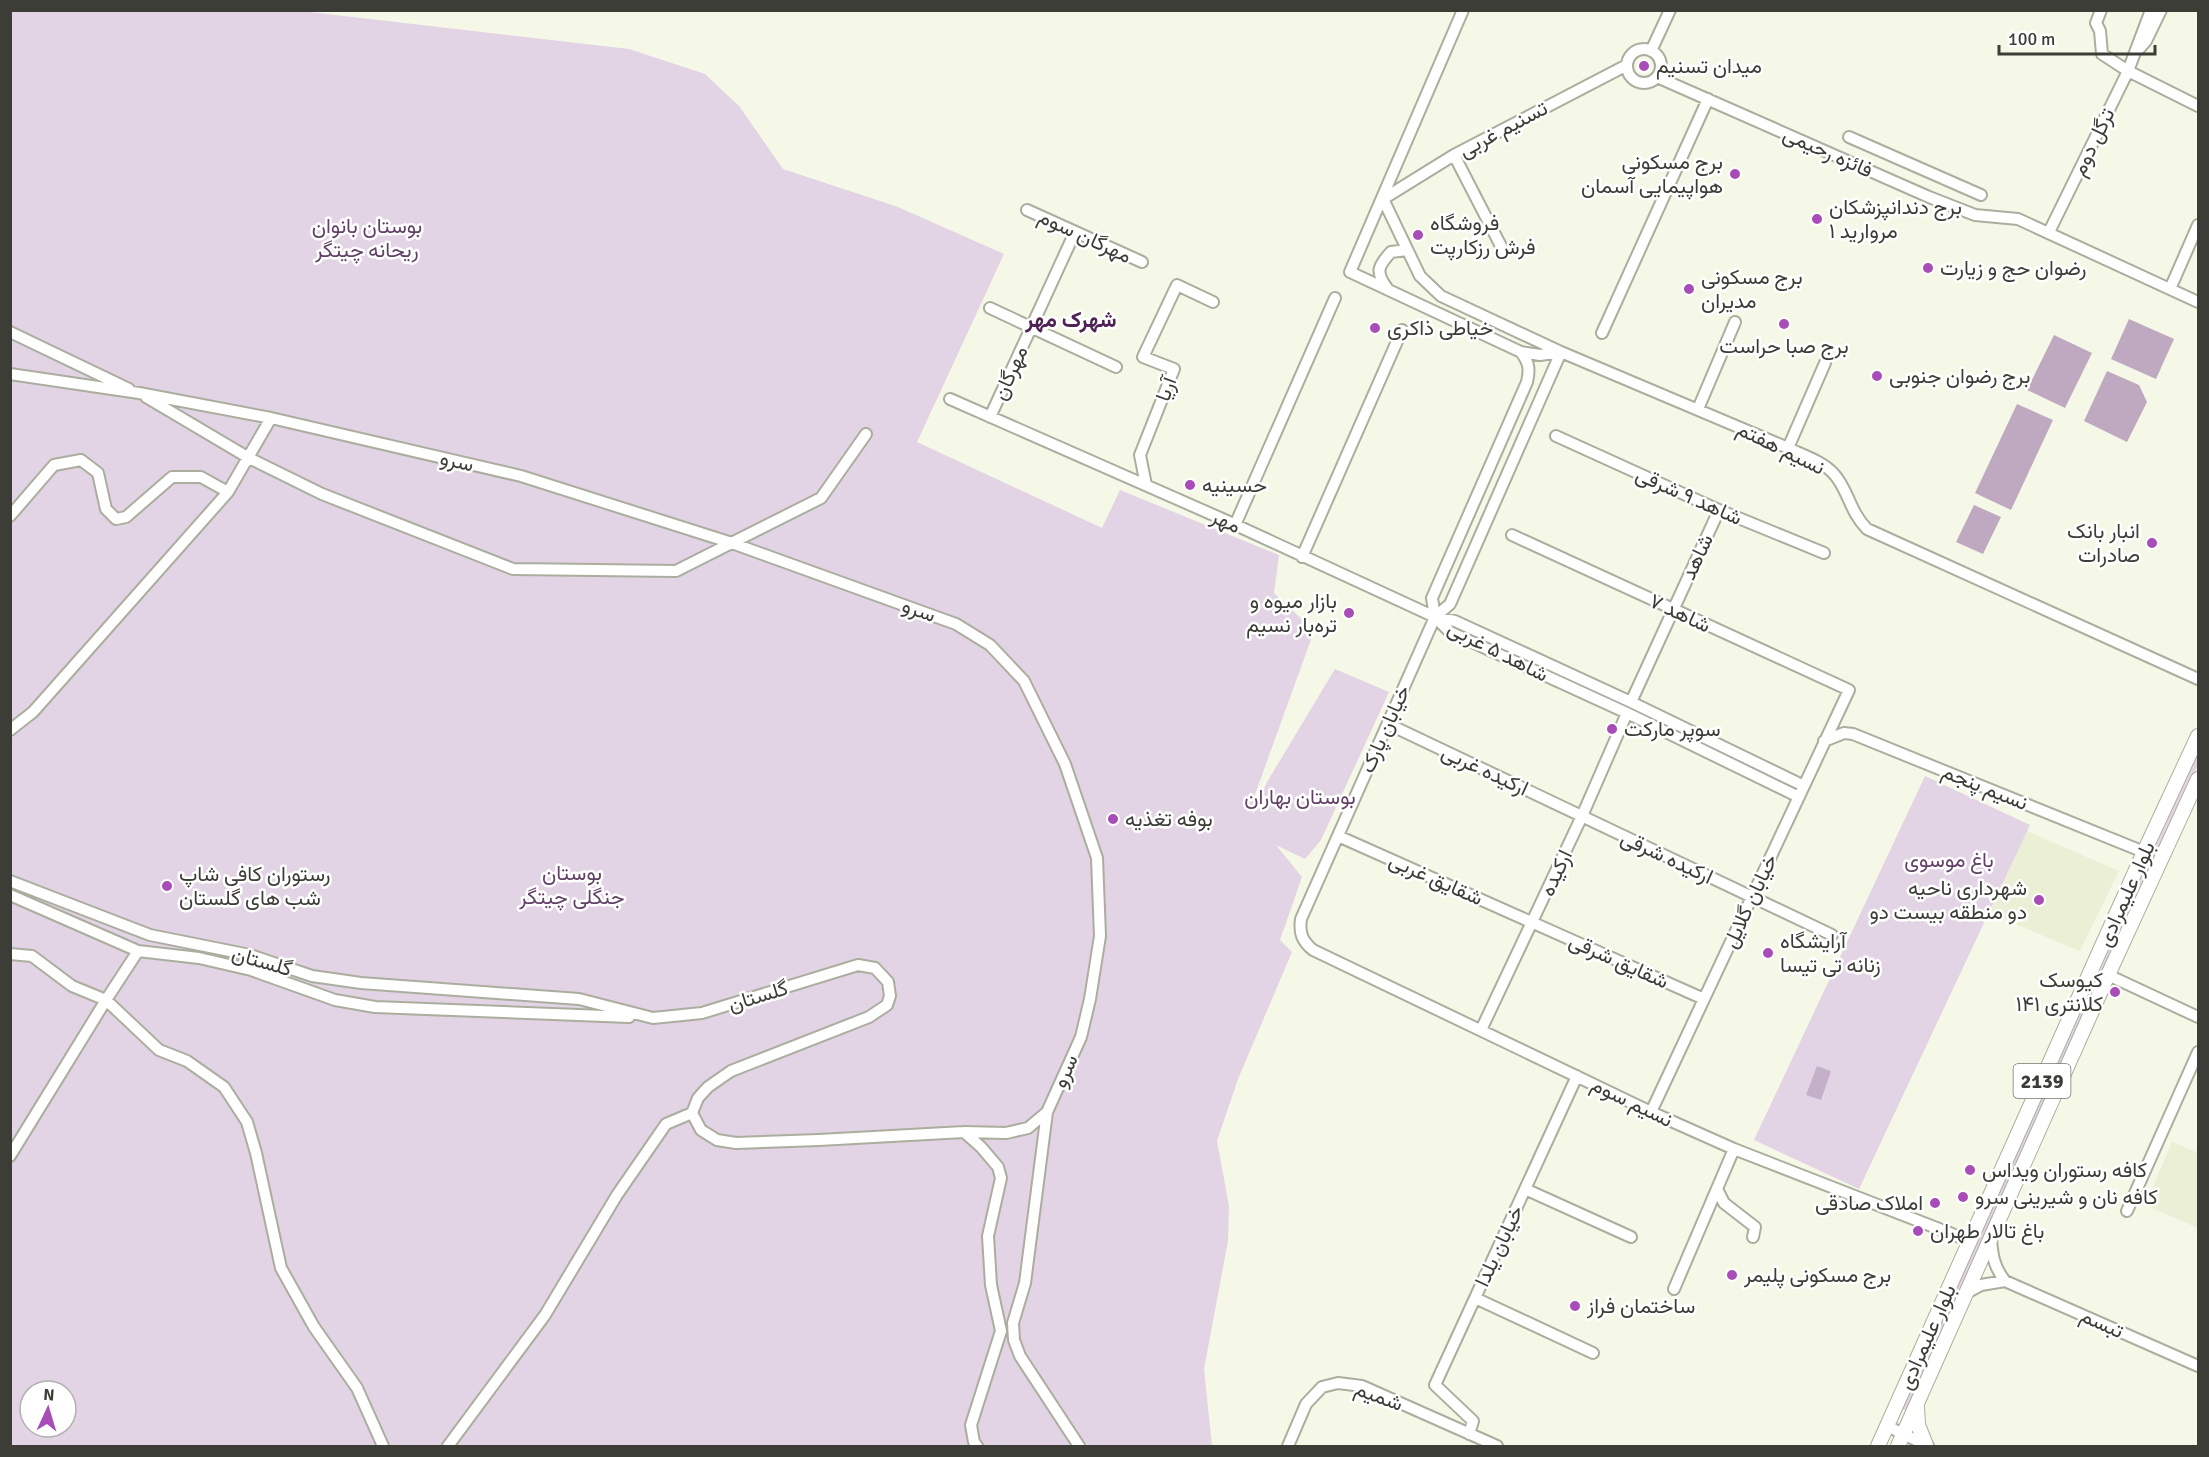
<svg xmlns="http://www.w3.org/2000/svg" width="2209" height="1457" font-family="Signika,Vazirmatn,sans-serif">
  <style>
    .built { fill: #eaefd6 }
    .green { fill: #e2d3e5; fill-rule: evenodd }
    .forest { fill: #bea9c1 }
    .water { fill: #c5b0c9 }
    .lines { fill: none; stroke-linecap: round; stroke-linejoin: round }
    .minor-casing { stroke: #abae9e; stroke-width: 14 }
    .major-casing { stroke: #abae9e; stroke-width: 16 }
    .minor { stroke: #fff; stroke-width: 10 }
    .major { stroke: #fff; stroke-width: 14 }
    .poi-dot { fill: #a84cb7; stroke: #fff; stroke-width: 2 }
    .labels { text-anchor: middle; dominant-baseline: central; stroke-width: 5; stroke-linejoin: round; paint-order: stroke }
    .shield { fill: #fff; stroke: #767772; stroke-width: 1.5 }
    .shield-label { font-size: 20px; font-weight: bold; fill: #3b3d36 }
    .poi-label { font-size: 21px; fill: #3b3d36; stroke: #fff; text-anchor: start }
    .street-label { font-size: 21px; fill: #3b3d36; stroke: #fff }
    .park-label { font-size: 21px; fill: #614166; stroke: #fff }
    .neighbourhood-label { font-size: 22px; font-weight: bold; fill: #502357; stroke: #fff }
  </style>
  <rect width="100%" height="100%" fill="#f5f8e7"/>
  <path class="built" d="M2027 831 2119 871 2080 951 1989 913Z
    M2172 1142 2198 1153V1228L2145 1205Z"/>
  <path class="green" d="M11 11H301L629 49 705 74 739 106 783 169 898 207 1004 254 917 442 1102 528 1120 490 1279 555 1274 593 1314 631 1253 800V815L1267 782 1335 669 1389 692 1321 840 1305 859 1276 845 1302 877 1280 940 1292 952 1238 1079 1217 1141 1229 1206 1228 1241 1204 1369 1212 1446H11ZM30 1391H66V1427H30Z
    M2198 753V765L1907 1411 1902 1409Z
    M1925 776 2030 825 1859 1189 1754 1140Z"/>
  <path class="forest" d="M2129 319 2174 339 2156 379 2111 359Z
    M2054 335 2092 353 2065 408 2027 390Z
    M2107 371 2139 385 2147 402 2127 442 2084 421Z
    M2017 404 2053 420 2011 510 1975 493Z
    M1974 505 2001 517 1983 554 1956 542Z"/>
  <path class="water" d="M1817 1066 1831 1071 1821 1100 1806 1095Z"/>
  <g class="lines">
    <defs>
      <path id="minor" d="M1463 10 1350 272 1521 352 1540 355 1561 352
        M2101 10 2096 23 2100 31 2102 54 2128 71 2198 106
        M2139 49 2146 41 2161 10
        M1627 66a17 17 0 1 1 34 0a17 17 0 1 1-34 0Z
        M1651 51 1670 10
        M1657 77 1929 197 1975 215 2018 219 2198 302
        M1849 137 1981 195
        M1454 155 1503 250
        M1383 199 1420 276 1441 296 1561 352 1788 448C1802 455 1822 461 1833 473 1848 488 1849 511 1867 529L2198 679
        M1383 199 1454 155 1627 65
        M1027 210 1142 262
        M2049 232 2128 71 2151 10
        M1387 288C1375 272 1378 266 1391 252L1407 250
        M2170 289 2198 225
        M990 308 1116 367
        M10 332 129 389
        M1602 333 1708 99
        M1561 352 1450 604 1435 617 1301 919C1299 933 1302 941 1313 950L1651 1112 1734 1149 1970 1241
        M10 374 139 393 271 418 521 476 732 543 956 624 990 645 1024 681 1065 764 1097 858 1100 936 1090 999 1081 1037 1047 1112 1025 1283 1013 1323 1014 1340 1020 1356 1079 1446
        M146 397 249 458 322 494 513 569 676 571 821 498 866 434
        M950 399 1227 521 1435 617 1455 621 1631 702 1804 786
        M1698 409 1735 322
        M990 417 1075 232
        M1556 436 1719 510 1824 553
        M1788 448 1825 363
        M1146 485 1140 455 1174 369 1143 357 1177 285 1213 302
        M10 516 54 465 81 460 98 473 106 509 116 519 126 517 172 477H201L228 492
        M1235 525 1335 298
        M1512 535 1849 690 1651 1112
        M1302 557 1402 330
        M1435 617 1450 632 1627 713 1799 797
        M1435 617 1432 598 1527 382C1530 369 1529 363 1521 352
        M1631 702 1719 510
        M1388 724 1832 935
        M10 730 33 712 228 492 271 418
        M1824 741 1844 733 1853 734 2144 852
        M1338 836 1704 999
        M10 881 150 935 250 955 312 976 361 983 579 999 653 1018 702 1013 858 965 875 968 888 982 890 996 887 1005 869 1017 731 1071 708 1087 698 1098 692 1113 701 1130 717 1140 736 1143 819 1140 964 1132 1006 1133 1028 1128 1047 1112
        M10 895 138 951 199 958 251 970 335 1000 375 1007 629 1017
        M10 954 32 956 72 986 106 1000 159 1050 187 1061 224 1087 247 1122 256 1153 281 1268 314 1327 357 1388 383 1446
        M2108 975 2198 1017
        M1481 1030 1582 816 1627 713
        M1577 1076 1475 1298 1593 1353
        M964 1132 981 1147 998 1167 1001 1178 988 1236 991 1285 1001 1331 971 1425 974 1442 977 1446
        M10 1156 106 1000 138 951
        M1525 1189 1631 1237
        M1717 1189 1724 1203 1755 1227 1753 1237
        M2127 1211 2198 1052
        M1991 1238C1992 1255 1994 1267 2005 1281L2198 1366
        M1674 1289 1734 1149
        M1966 1293 1981 1285 2005 1281
        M1887 1426 1928 1446
        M1469 1434 1473 1421 1435 1385 1475 1298
        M448 1446 545 1315 617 1195 666 1124 692 1113
        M1288 1446 1306 1404 1322 1387 1338 1383 1362 1386 1497 1446"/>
      <path id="major" d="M1917 1407 1918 1425 1926 1445
        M1878 1446 2144 852 2198 736
        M1898 1446 2108 975 2198 779"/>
    </defs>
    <use href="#minor" class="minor-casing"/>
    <use href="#major" class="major-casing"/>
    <use href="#minor" class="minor"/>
    <use href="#major" class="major"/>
  </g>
  <g class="poi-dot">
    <circle cx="1644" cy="66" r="6"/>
    <circle cx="1735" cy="174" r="6"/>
    <circle cx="1817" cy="219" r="6"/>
    <circle cx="1418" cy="235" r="6"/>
    <circle cx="1928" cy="268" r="6"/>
    <circle cx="1689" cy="289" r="6"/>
    <circle cx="1784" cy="324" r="6"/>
    <circle cx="1375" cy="328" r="6"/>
    <circle cx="1877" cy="376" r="6"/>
    <circle cx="1190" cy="485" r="6"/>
    <circle cx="2152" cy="543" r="6"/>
    <circle cx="1349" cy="613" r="6"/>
    <circle cx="1612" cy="729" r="6"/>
    <circle cx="1113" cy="819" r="6"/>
    <circle cx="167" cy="886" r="6"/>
    <circle cx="2039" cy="900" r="6"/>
    <circle cx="1768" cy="953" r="6"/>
    <circle cx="2115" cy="992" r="6"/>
    <circle cx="1970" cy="1170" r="6"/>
    <circle cx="1963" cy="1197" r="6"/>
    <circle cx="1935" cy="1203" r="6"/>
    <circle cx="1918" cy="1231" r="6"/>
    <circle cx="1732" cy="1275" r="6"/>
    <circle cx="1575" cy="1306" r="6"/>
  </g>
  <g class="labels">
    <rect class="shield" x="2013.5" y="1064" width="57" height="34" rx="4.5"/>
    <g class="shield-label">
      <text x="2042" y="1081">2139</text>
    </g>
    <g class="poi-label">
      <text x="1656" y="66">میدان تسنیم</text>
      <text x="1723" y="162" text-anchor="end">برج مسکونی<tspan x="1723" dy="24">هواپیمایی آسمان</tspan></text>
      <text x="1829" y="207">برج دندانپزشکان<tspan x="1829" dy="24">مروارید ۱</tspan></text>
      <text x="1430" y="223">فروشگاه<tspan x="1430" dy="24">فرش رزکارپت</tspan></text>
      <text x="1940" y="268">رضوان حج و زیارت</text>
      <text x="1701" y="277">برج مسکونی<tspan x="1701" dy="24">مدیران</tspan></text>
      <text x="1387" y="328">خیاطی ذاکری</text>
      <text x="1784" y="346" text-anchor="middle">برج صبا حراست</text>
      <text x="1889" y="376">برج رضوان جنوبی</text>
      <text x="1202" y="485">حسینیه</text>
      <text x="2140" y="531" text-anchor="end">انبار بانک<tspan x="2140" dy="24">صادرات</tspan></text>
      <text x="1337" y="601" text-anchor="end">بازار میوه و<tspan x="1337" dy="24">تره‌بار نسیم</tspan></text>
      <text x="1624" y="729">سوپر مارکت</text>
      <text x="1125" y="819">بوفه تغذیه</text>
      <text x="179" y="874">رستوران کافی شاپ<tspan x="179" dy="24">شب های گلستان</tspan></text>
      <text x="2027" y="888" text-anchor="end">شهرداری ناحیه<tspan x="2027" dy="24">دو منطقه بیست دو</tspan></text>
      <text x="1780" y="941">آرایشگاه<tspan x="1780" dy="24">زنانه تی تیسا</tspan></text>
      <text x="2103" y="980" text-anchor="end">کیوسک<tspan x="2103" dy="24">کلانتری ۱۴۱</tspan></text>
      <text x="1982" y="1170">کافه رستوران ویداس</text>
      <text x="1975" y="1197">کافه نان و شیرینی سرو</text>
      <text x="1923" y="1203" text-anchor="end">املاک صادقی</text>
      <text x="1930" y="1231">باغ تالار طهران</text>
      <text x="1744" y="1275">برج مسکونی پلیمر</text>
      <text x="1587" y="1306">ساختمان فراز</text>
    </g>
    <g class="street-label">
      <text transform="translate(1503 129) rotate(-28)">تسنیم غربی</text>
      <text transform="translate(2093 142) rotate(-64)">ترگل دوم</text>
      <text transform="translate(1828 152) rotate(24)">فائزه رحیمی</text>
      <text transform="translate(1085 236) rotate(25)">مهرگان سوم</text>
      <text transform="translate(1010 373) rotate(-66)">مهرگان</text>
      <text transform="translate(1166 389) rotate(-70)">آریا</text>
      <text transform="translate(1781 448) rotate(26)">نسیم هفتم</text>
      <text transform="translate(457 461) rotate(13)">سرو</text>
      <text transform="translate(1689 496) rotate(24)">شاهد ۹ شرقی</text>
      <text transform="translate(1226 521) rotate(24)">مهر</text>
      <text transform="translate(1697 557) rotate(-65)">شاهد</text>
      <text transform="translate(919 610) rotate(20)">سرو</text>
      <text transform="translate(1680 613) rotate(25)">شاهد ۷</text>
      <text transform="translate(1498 651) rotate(27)">شاهد ۵ غربی</text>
      <text transform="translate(1385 729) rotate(-66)">خیابان پارک</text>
      <text transform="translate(1485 770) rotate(25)">ارکیده غربی</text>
      <text transform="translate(1985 787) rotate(22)">نسیم پنجم</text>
      <text transform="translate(1667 857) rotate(25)">ارکیده شرقی</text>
      <text transform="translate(1556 873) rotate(-65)">ارکیده</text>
      <text transform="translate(1436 879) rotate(24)">شقایق غربی</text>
      <text transform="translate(2126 894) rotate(-66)">بلوار علیمرادی</text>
      <text transform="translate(1750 901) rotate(-65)">خیابان گلایل</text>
      <text transform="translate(262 961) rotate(16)">گلستان</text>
      <text transform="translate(1619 961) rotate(24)">شقایق شرقی</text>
      <text transform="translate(758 996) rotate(-17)">گلستان</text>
      <text transform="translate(1065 1071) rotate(-66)">سرو</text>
      <text transform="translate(1632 1102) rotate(26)">نسیم سوم</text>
      <text transform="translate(1499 1246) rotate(-65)">خیابان یلدا</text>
      <text transform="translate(2102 1323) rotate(24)">تبسم</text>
      <text transform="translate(1927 1337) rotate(-66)">بلوار علیمرادی</text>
      <text transform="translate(1379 1396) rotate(20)">شمیم</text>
    </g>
    <g class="park-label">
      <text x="367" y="226">بوستان بانوان<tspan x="367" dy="24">ریحانه چیتگر</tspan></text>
      <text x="1300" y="797">بوستان بهاران</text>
      <text x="1949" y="860">باغ موسوی</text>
      <text x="572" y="873">بوستان<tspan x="572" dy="24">جنگلی چیتگر</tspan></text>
    </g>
    <g class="neighbourhood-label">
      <text x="1071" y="319">شهرک مهر</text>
    </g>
  </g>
  <rect width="2209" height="1457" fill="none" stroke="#3b3d36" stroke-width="24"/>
  <g transform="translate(48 1409) rotate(4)"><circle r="28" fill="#ffffff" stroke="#b1b1af" stroke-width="1.5"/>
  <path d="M0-4.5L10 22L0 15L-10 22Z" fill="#a84cb7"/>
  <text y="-9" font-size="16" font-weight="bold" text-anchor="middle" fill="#3b3d36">N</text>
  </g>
  <path d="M1999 45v9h156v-9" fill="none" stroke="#3b3d36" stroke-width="3"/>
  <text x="2008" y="45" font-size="18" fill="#3b3d36" stroke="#ffffff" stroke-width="4.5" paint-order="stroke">100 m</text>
</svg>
